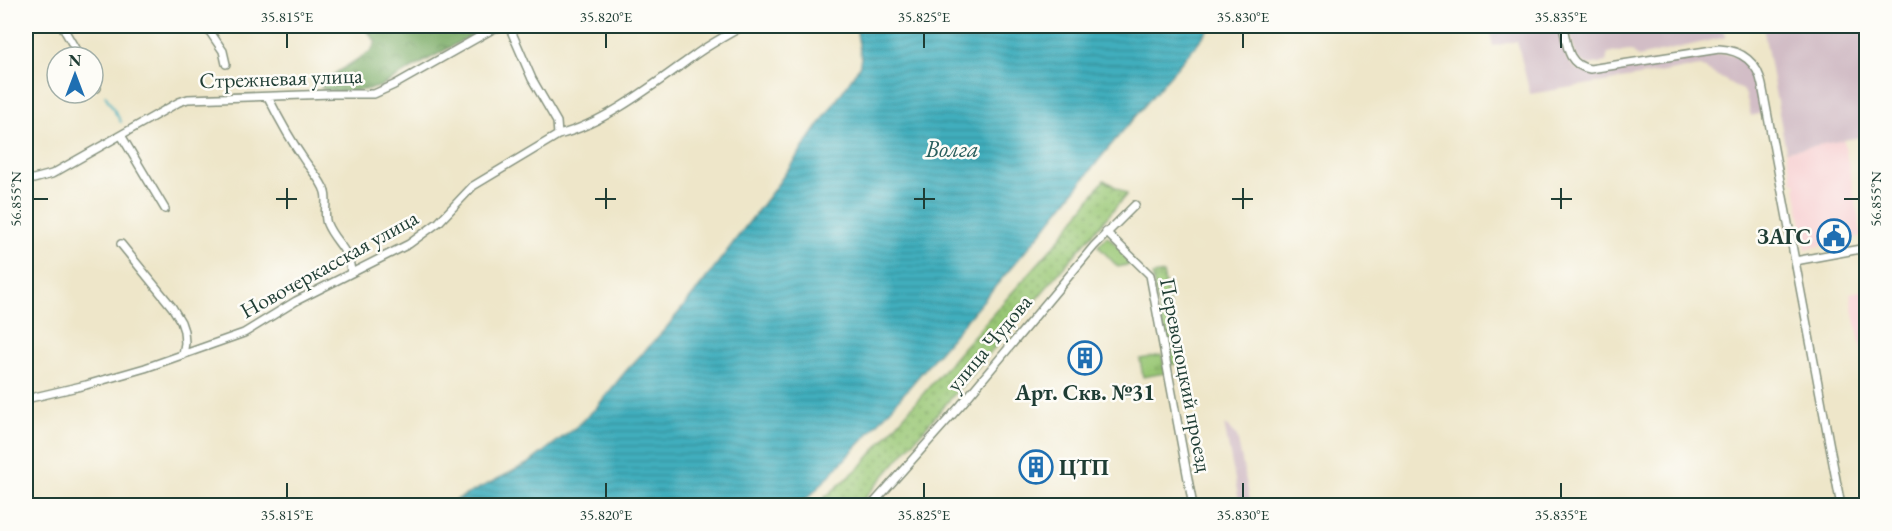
<svg xmlns="http://www.w3.org/2000/svg" width="1892" height="531" font-family="'EB Garamond',serif">
  <style>
    .built { fill: #f7cfd1 }
    .industrial { fill: #d2bdc6 }
    .grass { fill: url(#grass-tufts); stroke: #5c8254; stroke-width: 1.5 }
    .forest { fill: url(#forest-crowns); stroke: #4c744d; stroke-width: 1.5 }
    .park { fill: url(#park-dots); stroke: #5c8254; stroke-width: 1.5 }
    .water { fill: url(#water-rules); stroke: #307678; stroke-width: 1.5 }
    .lines { fill: none; stroke-linecap: round; stroke-linejoin: round }
    .stream { stroke: #40aebd; stroke-width: 2 }
    .street-casing { stroke: #86927e; stroke-width: 10 }
    .street { stroke: #fff; stroke-width: 7 }
    .ticks { fill: none; stroke: #1f3d34; stroke-width: 2 }
    .labels { text-anchor: middle; dominant-baseline: central; stroke-width: 5; stroke-linejoin: round; paint-order: stroke }
    .street-label { font-size: 22px; fill: #1f3d34; stroke: #fdfcf7 }
    .poi-label { font-size: 22px; font-weight: bold; fill: #1f3d34; stroke: #fdfcf7; text-anchor: end }
    .water-label { font-size: 24px; font-style: italic; fill: #295f5d; stroke: #fdfcf7 }
    .neatline { fill: none; stroke: #1f3d34; stroke-width: 2 }
    .ticks-label { font-size: 15px; text-anchor: middle; fill: #1f3d34 }
  </style>
  <defs>
    <pattern id="grass-tufts" width="24" height="20" patternUnits="userSpaceOnUse" patternTransform="scale(1.5)"><rect width="24" height="20" fill="#99c775"/><path d="M3 7l-1-3M5 7V3M7 7l1-3M15 17l-1-3M17 17v-4M19 17l1-3" fill="none" stroke="#7ca361"/></pattern>
    <pattern id="forest-crowns" width="20" height="18" patternUnits="userSpaceOnUse" patternTransform="scale(1.5)"><rect width="20" height="18" fill="#7aac66"/><path d="M2 6a3 3 0 1 1 6 0M12 15a3 3 0 1 1 6 0" fill="none" stroke="#638d55"/></pattern>
    <pattern id="park-dots" width="8" height="8" patternUnits="userSpaceOnUse" patternTransform="scale(1.5)"><rect width="8" height="8" fill="#99c775"/><path d="M2 2h.1M6 6h.1" fill="none" stroke="#7ca361" stroke-width="1.8" stroke-linecap="round"/></pattern>
    <pattern id="water-rules" width="6" height="5" patternUnits="userSpaceOnUse" patternTransform="scale(1.5)"><rect width="6" height="5" fill="#40aebd"/><path d="M0 2.5h6" fill="none" stroke="#358f9a"/></pattern>
  </defs>
  <rect width="100%" height="100%" fill="#fdfcf7"/>
  <filter id="ink" filterUnits="userSpaceOnUse"><feTurbulence type="fractalNoise" baseFrequency=".0167" numOctaves="2"/><feDisplacementMap in="SourceGraphic" scale="12" xChannelSelector="R" yChannelSelector="G"/><feConvolveMatrix kernelMatrix="1 2 1 2 8 2 1 2 1" color-interpolation-filters="sRGB"/></filter>
  <filter id="wash" filterUnits="userSpaceOnUse"><feTurbulence type="fractalNoise" baseFrequency=".008" numOctaves="4" result="noise"/><feDisplacementMap in="SourceGraphic" scale="24" xChannelSelector="R" yChannelSelector="G"/><feGaussianBlur stdDeviation="1.35" result="paint"/><feColorMatrix in="noise" values="0 0 0 0 0 0 0 0 0 0 0 0 0 0 0 0 0 1.4 0 .05"/><feComposite in="paint" operator="in"/></filter>
  <g filter="url(#wash)">
    <rect width="100%" height="100%" fill="#eee6c9"/>
    <path class="built" d="M1844 140 1862 237 1806 249 1795 187 1797 186 1796 182H1793L1786 151Z
      M1866 290V373L1850 293Z"/>
    <path class="industrial" d="M1518 26H1560L1567 60 1577 70 1586 72 1706 55 1725 54 1738 56 1747 64 1753 75 1762 113 1751 116 1746 95 1742 90 1700 66 1530 94 1517 41 1493 46 1490 33Z
      M1567 26H1724L1721 27 1726 37 1638 57 1631 51 1608 53 1606 62 1587 65 1577 58Z
      M1763 26H1866V136L1786 151Z
      M1224 424 1237 436 1251 505H1240Z"/>
    <path class="grass" d="M1107 236 1135 263 1118 267 1098 246Z
      M1163 273 1180 363 1170 365 1152 275Z
      M1162 355 1165 373 1143 377 1140 359Z"/>
    <path class="forest" d="M341 26H488L379 87C365 91 335 94 321 88L334 74 371 51 376 42 366 29H351Z"/>
    <path class="park" d="M1104 180 1127 194 864 499 857 505H816L861 466 960 351 1059 240Z"/>
    <path class="water" d="M856 26H1212L1106 151 1040 234 894 405 864 439 811 495 799 505H446L529 463 577 426 596 408 625 372 666 328 701 285 775 188 847 85 859 67 861 58Z"/>
    <g class="lines">
      <path class="stream" d="M105 95 121 122"/>
    </g>
  </g>
  <g filter="url(#ink)">
    <g class="lines">
      <defs>
        <path id="street" d="M62 26 80 57
          M206 26 223 51 226 64
          M509 26 532 79 557 122 558 135
          M1563 26C1567 45 1567 65 1590 69L1719 49C1742 50 1758 63 1762 85L1841 506
          M93 80 97 88
          M268 97C279 119 291 141 305 161 311 170 322 181 325 192 328 202 323 214 327 224 335 243 350 249 351 273
          M121 135 165 209
          M26 181 52 174 179 102 188 99 331 94H374L394 85 493 29 506 26
          M1106 232 1150 275 1193 506
          M121 244 172 307 181 322 184 331 185 343 183 355
          M1795 261 1866 248
          M26 399 86 385 145 368 244 333 296 301 409 244 439 222 473 186 558 135C604 124 656 83 695 55 710 44 727 35 743 26
          M871 506 961 405 1094 246 1135 205"/>
      </defs>
      <use href="#street" class="street-casing"/>
      <use href="#street" class="street"/>
    </g>
  </g>
  <path class="ticks" d="M287 33V48M606 33V48M924 33V48M1243 33V48M1561 33V48M287 188V209M606 188V209M924 188V209M1243 188V209M1561 188V209M33 199H48M276 199H297M595 199H616M914 199H935M1232 199H1253M1551 199H1572M1844 199H1859M287 483V498M606 483V498M924 483V498M1243 483V498M1561 483V498"/>
  <defs>
    <symbol id="civic-ring" viewBox="-11 -11 22 22"><circle r="9.5" fill="#fdfcf7" stroke="#1f6fb2" stroke-width="1.5"/><path d="M-.6-6.5H3V-4.5H.6V-3L4-1V1h2V6H-6V1h2V-1L-.6-3ZM-1.2 2.5V6h2.4V2.5Z" fill="#1f6fb2"/></symbol>
    <symbol id="building-ring" viewBox="-11 -11 22 22"><circle r="9.5" fill="#fdfcf7" stroke="#1f6fb2" stroke-width="1.5"/><path d="M-4-6H4V6H1V3H-1V6H-4ZM-2.5-4.3h1.7v1.8h-1.7ZM.8-4.3h1.7v1.8H.8ZM-2.5-1h1.7V.8h-1.7ZM.8-1h1.7V.8H.8Z" fill="#1f6fb2"/></symbol>
  </defs>
  <g fill-rule="evenodd">
    <use href="#civic-ring" x="1815" y="217" width="38" height="38"/>
    <use href="#building-ring" x="1066" y="339" width="38" height="38"/>
    <use href="#building-ring" x="1017" y="448" width="38" height="38"/>
  </g>
  <g class="labels">
    <g class="street-label">
      <text transform="translate(281 78) rotate(-2)">Стрежневая улица</text>
      <text transform="translate(329 264) rotate(-29)">Новочеркасская улица</text>
      <text transform="translate(989 343) rotate(-50)">улица Чудова</text>
      <text transform="translate(1186 375) rotate(79)">Переволоцкий проезд</text>
    </g>
    <g class="poi-label">
      <text x="1811" y="236">ЗАГС</text>
      <text x="1085" y="392" text-anchor="middle">Арт. Скв. №31</text>
      <text x="1059" y="467" text-anchor="start">ЦТП</text>
    </g>
    <g class="water-label">
      <text x="952" y="148">Волга</text>
    </g>
  </g>
  <rect width="1892" height="531" fill="none" stroke="#fdfcf7" stroke-width="66"/>
  <g transform="translate(75 75)"><circle r="28" fill="#fdfcf7" stroke="#a4b0a9" stroke-width="1.5"/>
  <path d="M0-4.5L10 22L0 15L-10 22Z" fill="#1f6fb2"/>
  <text y="-9" font-size="16" font-weight="bold" text-anchor="middle" fill="#1f3d34">N</text>
  </g>
  <rect x="33" y="33" width="1826" height="465" class="neatline"/>
  <g class="ticks-label">
    <text x="287" y="22">35.815°E</text>
    <text x="606" y="22">35.820°E</text>
    <text x="924" y="22">35.825°E</text>
    <text x="1243" y="22">35.830°E</text>
    <text x="1561" y="22">35.835°E</text>
    <text transform="translate(16 199) rotate(-90)" y="5">56.855°N</text>
    <text transform="translate(1876 199) rotate(-90)" y="5">56.855°N</text>
    <text x="287" y="520">35.815°E</text>
    <text x="606" y="520">35.820°E</text>
    <text x="924" y="520">35.825°E</text>
    <text x="1243" y="520">35.830°E</text>
    <text x="1561" y="520">35.835°E</text>
  </g>
</svg>
